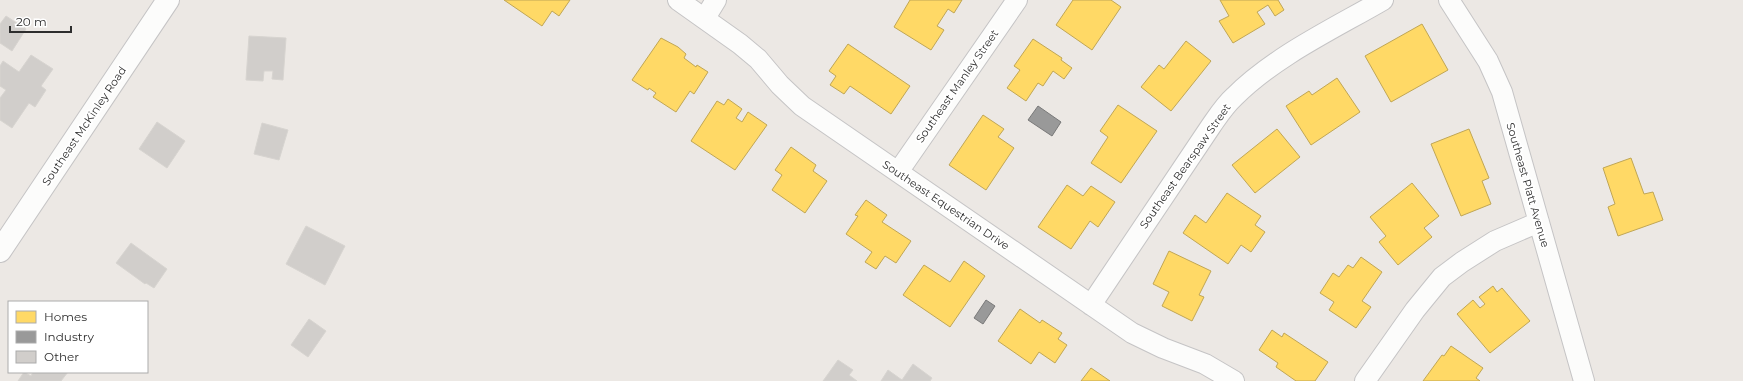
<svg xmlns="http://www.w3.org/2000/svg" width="1743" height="381" font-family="Montserrat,sans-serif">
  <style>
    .homes { fill: #ffd966; stroke: #c0a655 }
    .industry { fill: #999; stroke: #797979 }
    .building { fill: #d1cecb; stroke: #d7d4d0 }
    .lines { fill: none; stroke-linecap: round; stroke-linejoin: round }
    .minor-casing { stroke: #c5c4c5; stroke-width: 22 }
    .tertiary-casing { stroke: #c5c4c5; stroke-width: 24 }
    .minor { stroke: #fcfcfb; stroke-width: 20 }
    .tertiary { stroke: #fcfcfb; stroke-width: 22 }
    .labels { text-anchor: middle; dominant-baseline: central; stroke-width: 4; stroke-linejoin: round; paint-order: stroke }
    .street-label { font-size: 11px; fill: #2e2e2e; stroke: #fff }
  </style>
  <rect width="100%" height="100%" fill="#ece8e4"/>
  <path class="homes" d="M504 0H570L559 16 552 11 542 26Z
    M910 0H962L954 13 948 9 937 26 944 30 931 50 894 27Z
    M1073 0H1111L1121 7 1092 50 1056 25Z
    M1220 0H1278L1284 10 1275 16 1268 5 1257 12 1265 24 1233 43 1219 21 1229 16Z
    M1422 24 1448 70 1391 102 1365 56Z
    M661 38 678 47 686 54 684 58 696 67 697 65 708 72 694 94 690 91 676 112 653 97 656 93 649 88 648 90 646 89 632 80Z
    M1033 39 1062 58 1061 60 1072 68 1064 79 1053 71 1043 86 1038 83 1026 101 1007 88 1020 70 1014 66Z
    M1186 41 1211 61 1171 111 1141 87 1159 65 1164 69Z
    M848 44 910 86 891 114 850 86 844 94 830 85 836 76 829 71Z
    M1337 78 1360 112 1311 145 1286 106 1309 91 1312 95Z
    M728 99 742 109 736 118 742 122 748 112 767 125 735 170 691 141 717 101 724 105Z
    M1118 105 1157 131 1121 183 1091 163 1108 137 1100 131Z
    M983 115 1004 129 998 137 1014 148 986 190 949 165Z
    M1277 129 1300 157 1255 193 1232 165Z
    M1469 129 1489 178 1482 181 1491 204 1461 216 1431 144Z
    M791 147 816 165 813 171 827 181 805 213 772 190 782 175 775 170Z
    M1631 158 1644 194 1653 192 1663 220 1618 236 1608 207 1615 204 1603 168Z
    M1412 183 1439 216 1424 228 1432 237 1398 265 1379 242 1386 236 1370 217Z
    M1067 185 1083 196 1091 186 1115 202 1098 227 1090 221 1071 249 1038 227Z
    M1227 193 1261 216 1255 225 1265 232 1251 252 1241 245 1228 264 1183 233 1195 215 1206 223Z
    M866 200 887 215 882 222 911 241 896 263 885 256 876 269 865 262 872 252 846 234 858 216 855 215Z
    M1169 251 1211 271 1199 295 1204 297 1192 321 1162 306 1169 292 1153 284Z
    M1361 257 1382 272 1362 301 1371 307 1356 328 1329 310 1334 302 1320 293 1333 273 1339 277 1348 265 1353 268Z
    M964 261 985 276 950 327 903 295 924 265 950 282Z
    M1493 286 1497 292 1502 288 1530 321 1490 353 1457 314 1473 300 1480 308 1485 304 1479 297Z
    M1020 309 1040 323 1042 320 1062 333 1058 339 1067 345 1055 363 1039 352 1031 364 998 341Z
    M1272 330 1282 337 1284 333 1328 362 1315 381H1296L1276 367 1278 363 1259 350Z
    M1451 346 1483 368 1476 378 1480 381H1423L1442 355 1444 356Z
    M1091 368 1110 381H1081Z"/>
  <path class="industry" d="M1038 106 1061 122 1052 136 1028 120Z
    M986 300 995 306 983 324 974 318Z"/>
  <path class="building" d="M6 16 26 29 12 51 0 43V24Z
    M249 36 286 38 283 80 272 79 273 71H264L263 81 246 80Z
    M31 55 53 69 41 86 46 90 35 107 29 103 12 128 0 120V98L6 90 0 86V66L3 61 19 72Z
    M157 122 185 141 167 168 139 149Z
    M262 123 288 130 279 160 254 154Z
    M306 226 345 246 325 285 286 264Z
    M131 243 167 269 154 288 146 283 145 284 116 263Z
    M309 319 326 331 308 357 291 345Z
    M838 360 853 370 849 375 857 381H823Z
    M913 364 932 378 930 381H881L888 370 902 380Z
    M24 372 31 376 33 372H68L61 381H18Z"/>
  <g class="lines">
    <defs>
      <path id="minor" d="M678 0 740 44 758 59 780 85 802 106 1132 333 1163 348 1205 364 1234 381
        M1449 0 1488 61 1502 92 1584 381
        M705 18 716 0
        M898 172 1017 0
        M1091 305 1211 126C1218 116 1225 105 1234 97 1275 56 1333 29 1383 0
        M1365 381 1415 310 1442 277 1462 262 1495 241 1539 222"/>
      <path id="tertiary" d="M0 251 168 0"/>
    </defs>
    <use href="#minor" class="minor-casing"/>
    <use href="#tertiary" class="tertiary-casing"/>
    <use href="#minor" class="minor"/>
    <use href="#tertiary" class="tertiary"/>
  </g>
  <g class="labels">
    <g class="street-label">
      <text transform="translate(957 86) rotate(-55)">Southeast Manley Street</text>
      <text transform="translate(84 126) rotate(-56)">Southeast McKinley Road</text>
      <text transform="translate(1185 166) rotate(-55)">Southeast Bearspaw Street</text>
      <text transform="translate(1528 185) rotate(74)">Southeast Platt Avenue</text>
      <text transform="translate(946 205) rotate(34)">Southeast Equestrian Drive</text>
    </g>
  </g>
  <rect x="8" y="301" width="140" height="72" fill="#ffffff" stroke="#ababab"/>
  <rect x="16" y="311" width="20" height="12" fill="#ffd966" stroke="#ababab"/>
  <text x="44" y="321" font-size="12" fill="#2e2e2e">Homes</text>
  <rect x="16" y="331" width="20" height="12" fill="#999999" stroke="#ababab"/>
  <text x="44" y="341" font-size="12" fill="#2e2e2e">Industry</text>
  <rect x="16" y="351" width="20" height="12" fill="#d1cecb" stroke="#ababab"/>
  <text x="44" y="361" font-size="12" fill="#2e2e2e">Other</text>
  <path d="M10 26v6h61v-6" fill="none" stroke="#2e2e2e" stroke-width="2"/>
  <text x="16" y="26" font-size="12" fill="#2e2e2e" stroke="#ffffff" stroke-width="3" paint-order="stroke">20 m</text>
</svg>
